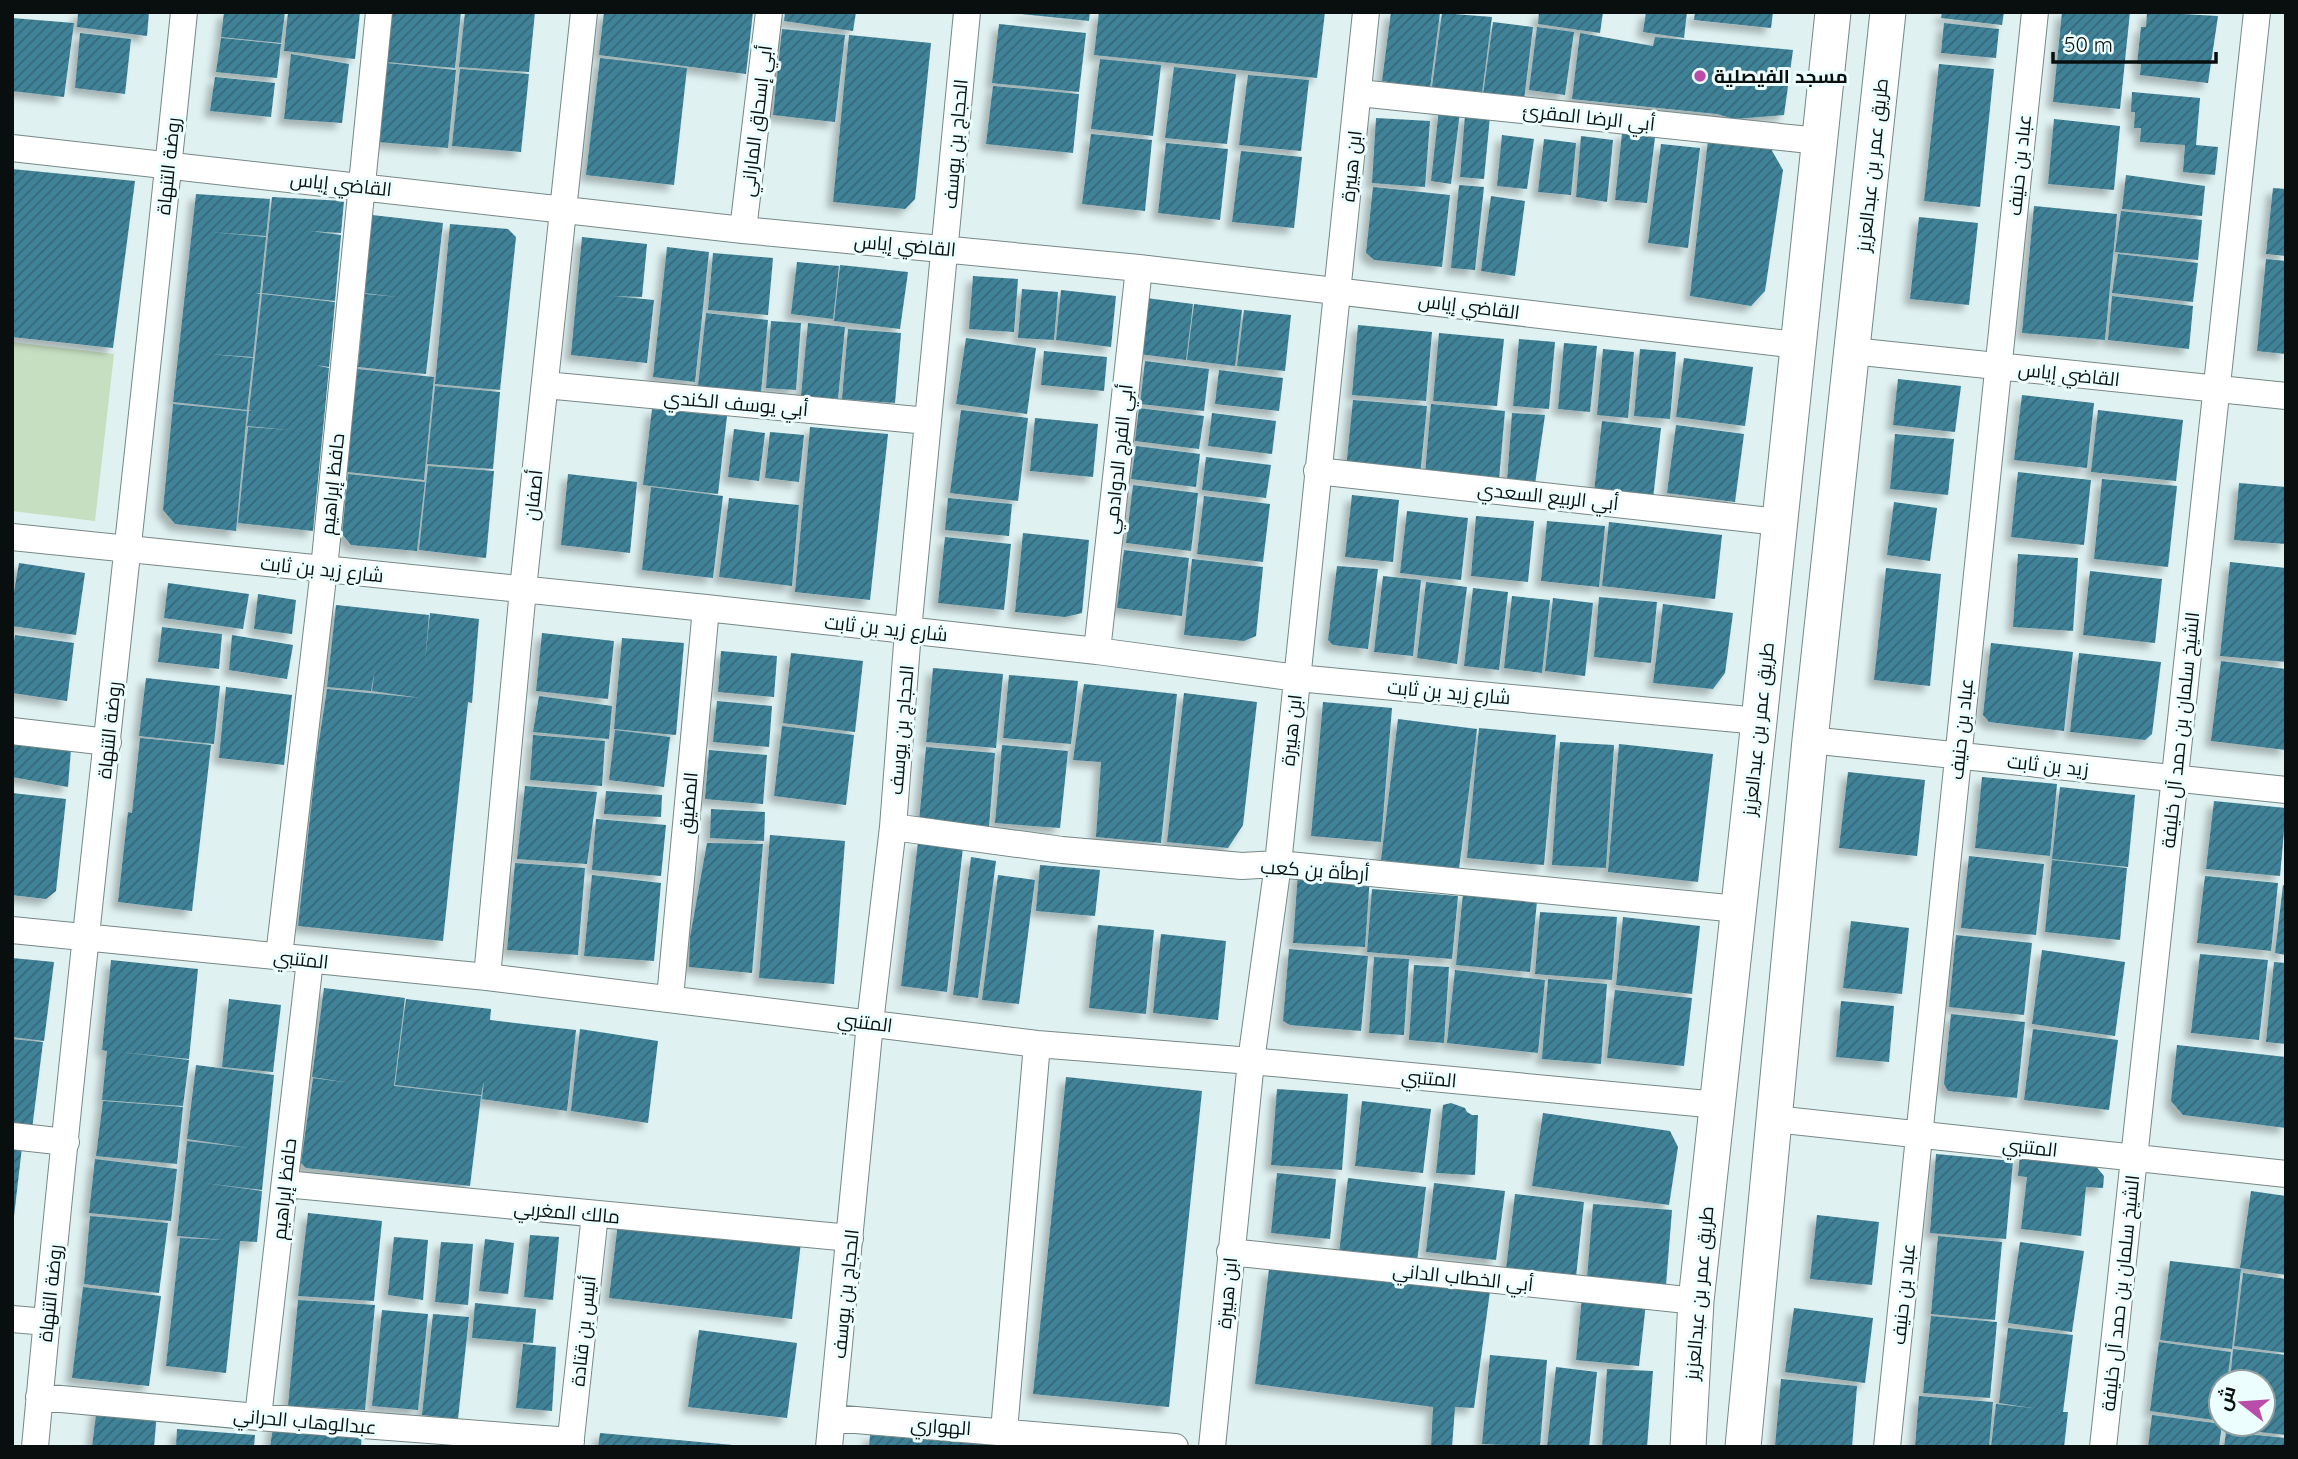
<svg xmlns="http://www.w3.org/2000/svg" width="2298" height="1459" font-family="Quicksand,Cairo,sans-serif">
  <style>
    .garden { fill: #c6dfc1 }
    .building { fill: url(#building-hatch); filter: url(#shadow) }
    .lines { fill: none; stroke-linecap: round; stroke-linejoin: round }
    .minor-casing { stroke: #768786; stroke-width: 28 }
    .major-casing { stroke: #768786; stroke-width: 37 }
    .minor { stroke: #fff; stroke-width: 26 }
    .major { stroke: #fff; stroke-width: 35 }
    .poi-dot { fill: #ba4caa; stroke: #ecfffe; stroke-width: 2.5 }
    .labels { text-anchor: middle; dominant-baseline: central; stroke-width: 6; stroke-linejoin: round; paint-order: stroke }
    .poi-label { font-size: 19px; font-weight: bold; fill: #090f0f; stroke: #ecfffe; text-anchor: start }
    .street-label { font-size: 19px; fill: #090f0f; stroke: #ecfffe }
  </style>
  <defs>
    <pattern id="building-hatch" width="6" height="6" patternUnits="userSpaceOnUse" patternTransform="scale(1.75)"><rect width="6" height="6" fill="#418298"/><path d="M-1 1l2-2M0 6l6-6M5 7l2-2" fill="none" stroke="#35697a"/></pattern>
    <filter id="shadow"><feDropShadow dx="-6" dy="6" stdDeviation="3.5" flood-color="#0004"/></filter>
  </defs>
  <rect width="100%" height="100%" fill="#dff1f1"/>
  <path class="garden" d="M12 342 114 354 95 521 12 511Z"/>
  <path class="building" d="M78 12H149L147 36 77 27Z
    M224 12H285L281 43 221 37Z
    M288 12H360L355 59 284 51Z
    M391 12H461L455 68 386 62Z
    M465 12H535L529 72 459 67Z
    M604 12H753L746 74 599 55Z
    M785 12H856L853 31 784 21Z
    M1021 12H1090L1089 21 1021 14Z
    M1099 12H1325L1317 78 1094 55Z
    M1391 12 1440 13 1430 88 1382 81Z
    M1539 12H1603L1600 33 1538 24Z
    M1646 12H1687L1684 38 1643 32Z
    M1695 12H1773L1771 28 1694 20Z
    M1942 12H2004L2002 25 1941 18Z
    M2062 12H2130L2120 109 2053 102Z
    M2147 12 2218 16 2208 83 2140 75 2141 64H2137L2141 27H2146Z
    M1442 13 1492 17 1482 93 1432 87Z
    M12 18 74 23 64 97 12 91Z
    M1493 22 1533 27 1524 100 1483 95Z
    M1944 23 1999 29 1996 58 1941 53Z
    M999 24 1086 33 1079 92 992 83Z
    M1537 27 1574 32 1565 95 1529 90Z
    M782 29 845 35 835 122 773 115Z
    M80 33 131 39 125 94 75 88Z
    M1580 33 1653 46 1655 37 1793 50 1784 115 1734 119 1717 114 1572 99Z
    M849 35 931 43 915 199 905 209 833 202Z
    M221 38 281 44 277 78 216 72Z
    M291 54 349 64 342 123 284 119Z
    M600 58 687 68 674 185 586 175Z
    M1100 59 1161 65 1153 136 1091 129Z
    M386 63 456 70 448 148 378 142Z
    M1939 64 1994 69 1980 207 1924 201Z
    M1174 67 1236 74 1227 144 1165 138Z
    M460 69 529 74 521 152 452 146Z
    M1248 75 1309 80 1301 151 1239 145Z
    M215 77 275 83 271 117 210 111Z
    M993 86 1079 94 1073 153 986 144Z
    M2132 92 2200 98 2196 145 2218 147 2215 175 2183 172 2185 145 2140 142 2141 128H2134L2135 112H2131Z
    M1439 109 1460 112 1451 184 1431 181Z
    M1465 115 1490 116 1484 179 1460 177Z
    M1376 118 1430 121 1425 187 1372 183Z
    M2054 119 2120 126 2114 190 2048 184Z
    M1622 133 1655 137 1647 203 1615 200Z
    M1091 134 1152 140 1145 211 1082 204Z
    M1502 135 1534 139 1527 189 1497 186Z
    M1581 136 1613 140 1607 202 1576 197Z
    M1544 139 1576 143 1571 195 1538 192Z
    M1708 140 1771 149 1783 170 1765 291 1751 306 1690 296Z
    M1166 143 1228 149 1220 220 1158 213Z
    M1661 144 1700 148 1688 248 1648 243Z
    M1241 151 1302 157 1294 228 1232 222Z
    M12 169 135 181 113 348 12 337Z
    M2126 175 2205 186 2202 216 2122 209Z
    M1459 185 1484 187 1475 270 1451 268Z
    M1373 187 1450 195 1442 267 1374 260 1366 253Z
    M2273 188 2286 189V256L2266 254Z
    M196 194 270 199 266 236 210 232 266 237 260 293H256L260 294 253 357 209 354 253 358 247 410 173 402Z
    M1491 196 1525 201 1515 276 1481 271Z
    M272 197 344 201 341 233 310 231 341 235 335 301 262 293Z
    M2034 206 2117 214 2105 340 2022 333Z
    M2121 211 2202 220 2198 260 2115 252Z
    M372 215 443 223 426 374 358 367 365 294 398 297 364 293Z
    M1919 217 1978 223 1969 305 1910 299Z
    M450 224 508 229 516 237 500 390 435 384Z
    M582 237 647 244 642 297 613 296 654 300 647 363 571 355Z
    M667 247 709 252 695 382 653 377Z
    M713 253 773 258 768 315 708 310Z
    M2118 254 2198 263 2193 302 2112 293Z
    M2266 259 2286 261V354L2257 351Z
    M797 262 839 266 833 319 791 314Z
    M840 265 908 272 900 329 834 321Z
    M973 276 1018 279 1014 332 969 329Z
    M1022 289 1058 292 1054 340 1018 338Z
    M1061 290 1116 296 1111 347 1056 340Z
    M262 294 335 302 329 367 315 365 329 368 313 531 238 523 248 427 289 430 247 426 249 411H252L249 410Z
    M2112 296 2193 306 2189 349 2108 340Z
    M1146 298 1193 304 1186 360 1139 354Z
    M1194 304 1242 310 1235 366 1187 360Z
    M1244 310 1291 315 1285 371 1237 366Z
    M706 313 768 320 761 392 698 386Z
    M771 321 801 323 796 390 766 388Z
    M808 323 845 327 838 399 801 396Z
    M1358 325 1432 332 1426 401 1352 395Z
    M848 329 901 333 895 403 842 399Z
    M1439 333 1504 339 1497 406 1433 401Z
    M966 338 1036 348 1027 414 956 404Z
    M1519 339 1555 342 1549 409 1513 406Z
    M1564 343 1597 346 1590 412 1558 409Z
    M1603 349 1634 352 1628 418 1597 415Z
    M1640 349 1676 352 1670 419 1634 416Z
    M1044 351 1107 357 1104 391 1041 385Z
    M1684 358 1753 367 1745 426 1676 417Z
    M1145 361 1209 369 1204 411 1140 404Z
    M357 369 434 377 424 480 347 472Z
    M1219 370 1283 378 1279 411 1215 404Z
    M1898 379 1961 386 1955 432 1893 425Z
    M435 386 500 392 493 469 427 464Z
    M2022 395 2094 403 2087 468 2014 460Z
    M1353 400 1427 406 1420 476 1346 469Z
    M173 404 247 411 236 531 175 524 163 510Z
    M1431 404 1505 411 1499 480 1425 474Z
    M1139 408 1204 416 1199 449 1135 441Z
    M652 409 727 416 718 494 643 485Z
    M961 410 1028 418 1018 501 950 493Z
    M2098 410 2183 420 2176 481 2091 472Z
    M1212 413 1276 421 1272 454 1208 446Z
    M1512 413 1545 415 1535 484 1507 482Z
    M1035 418 1098 424 1093 477 1030 471Z
    M1602 421 1661 428 1653 499 1594 492Z
    M1676 425 1744 434 1735 502 1667 493Z
    M810 427 888 434 870 600 795 592Z
    M734 429 765 433 759 481 728 477Z
    M770 432 804 435 799 482 765 478Z
    M1895 434 1954 439 1948 495 1890 489Z
    M1136 446 1200 454 1196 487 1131 479Z
    M1206 457 1271 465 1266 498 1202 490Z
    M428 466 494 471 486 558 419 550Z
    M2018 472 2091 480 2084 545 2011 537Z
    M348 474 425 482 417 551 351 545 342 534Z
    M568 474 637 482 630 553 561 545Z
    M2102 479 2177 486 2168 567 2094 559Z
    M2239 483 2286 487V544L2234 540Z
    M1133 485 1198 493 1191 551 1126 543Z
    M651 487 723 496 713 578 642 570Z
    M1352 495 1399 500 1393 562 1345 557Z
    M1204 496 1270 504 1263 562 1197 554Z
    M729 498 799 505 792 586 719 577Z
    M948 498 1012 504 1009 536 945 530Z
    M1894 502 1937 508 1930 561 1887 555Z
    M1407 511 1468 518 1461 580 1400 573Z
    M1476 516 1534 521 1528 582 1471 576Z
    M1547 521 1605 526 1599 587 1541 581Z
    M1609 522 1722 535 1715 599 1602 586Z
    M1023 533 1089 540 1082 613 1065 617 1015 612Z
    M945 537 1011 544 1004 610 938 603Z
    M1124 550 1189 558 1182 616 1117 608Z
    M2018 554 2078 558 2073 631 2013 627Z
    M1192 559 1263 567 1256 636 1244 641 1184 635Z
    M2230 562 2286 568V662L2220 656Z
    M19 563 85 573 76 635 12 626V603Z
    M1337 566 1378 569 1368 649 1333 645 1328 640Z
    M1886 568 1941 574 1930 686 1874 680Z
    M2090 571 2162 579 2155 643 2083 635Z
    M1383 576 1421 580 1413 656 1374 652Z
    M1426 582 1467 587 1457 664 1417 658Z
    M168 583 249 594 243 629 164 618Z
    M1473 588 1508 592 1499 670 1464 666Z
    M258 594 296 600 292 634 254 629Z
    M1512 596 1550 600 1542 673 1504 668Z
    M1599 597 1657 602 1651 663 1594 657Z
    M1553 598 1593 603 1585 676 1545 671Z
    M1663 604 1733 613 1725 673 1713 689 1653 683Z
    M336 605 429 615 425 662 430 613 479 619 472 703 468 702 443 941 298 926 317 754 327 689 421 698 372 691 375 669 371 691 327 687Z
    M162 627 222 634 219 669 158 662Z
    M542 633 614 641 608 699 536 691Z
    M15 635 74 643 67 701 12 693V654Z
    M232 635 293 645 287 679 229 670Z
    M622 638 684 643 676 735 614 729Z
    M1991 643 2073 652 2064 731 1989 722 1983 715Z
    M721 651 777 656 774 697 718 692Z
    M791 653 863 661 855 732 783 723Z
    M2079 653 2161 662 2152 734 2145 740 2070 732Z
    M2221 661 2286 669V750L2211 741Z
    M933 668 1003 674 996 748 926 742Z
    M1009 675 1078 681 1071 744 1003 738Z
    M146 678 220 686 214 744 139 736Z
    M1084 684 1177 694 1161 843 1096 837 1101 762 1073 760Z
    M226 687 292 695 284 765 219 758Z
    M1184 693 1257 702 1243 825 1228 848 1167 842Z
    M539 696 612 706 609 739 533 732Z
    M717 701 772 706 769 747 713 742Z
    M1323 702 1392 708 1381 842 1311 836Z
    M1398 719 1477 729 1459 869 1381 860Z
    M782 726 854 735 846 805 774 796Z
    M1479 728 1556 735 1544 865 1467 858Z
    M615 730 670 737 664 787 609 780Z
    M533 735 605 741 602 786 530 780Z
    M12 738 71 749 68 787 12 777Z
    M140 738 211 745 192 911 118 902 128 812 132 813Z
    M1560 742 1614 745 1606 868 1552 865Z
    M1619 744 1713 754 1698 882 1608 872Z
    M1002 745 1068 751 1060 828 995 823Z
    M926 747 995 753 989 827 919 821Z
    M709 750 767 755 763 804 705 799Z
    M1848 772 1925 780 1917 856 1839 848Z
    M1982 777 2057 784 2050 856 1975 848Z
    M525 786 597 792 587 864 517 859Z
    M2060 787 2135 795 2128 867 2052 859Z
    M606 791 662 795 661 817 604 814Z
    M12 793 66 799 56 891 46 899 12 895Z
    M2214 801 2286 808 2280 876 2206 869Z
    M711 809 765 812 764 841 710 838Z
    M596 819 666 825 661 876 592 870Z
    M770 835 845 841 834 984 759 978Z
    M918 842 963 847 947 992 901 986Z
    M707 843 763 844 752 973 689 967 690 937Z
    M1969 856 2044 864 2036 935 1961 928Z
    M971 857 996 861 978 998 953 995Z
    M2052 860 2127 868 2120 940 2045 932Z
    M515 863 585 868 578 955 507 950Z
    M1040 865 1100 870 1095 916 1036 911Z
    M1298 872 1370 876 1365 947 1293 943Z
    M592 875 661 883 654 961 584 956Z
    M998 875 1035 880 1019 1004 982 1000Z
    M2205 876 2278 883 2271 951 2197 943Z
    M2283 885 2286 886V955L2275 953Z
    M1372 889 1458 896 1452 959 1367 952Z
    M1463 893 1537 901 1530 972 1456 965Z
    M1540 912 1617 917 1612 980 1535 974Z
    M1623 917 1700 926 1692 994 1616 985Z
    M1851 921 1909 928 1902 994 1843 988Z
    M1098 925 1154 930 1146 1014 1089 1008Z
    M1161 934 1226 941 1218 1020 1153 1013Z
    M1956 935 2032 943 2024 1015 1949 1007Z
    M1289 949 1368 956 1361 1031 1290 1025 1283 1021Z
    M2042 950 2125 962 2115 1036 2032 1024Z
    M2200 954 2268 960 2259 1040 2191 1033Z
    M1374 957 1409 959 1404 1035 1369 1033Z
    M12 958 54 962 44 1041 12 1037Z
    M111 960 198 969 189 1059 120 1052 189 1060 183 1106 102 1100 107 1051 102 1050Z
    M2274 962 2286 963V1044L2266 1042Z
    M1414 965 1449 967 1444 1043 1409 1040Z
    M1455 970 1545 980 1538 1053 1447 1043Z
    M1548 979 1607 984 1601 1064 1542 1059Z
    M324 988 405 998 394 1086 481 1096 470 1186 306 1168 301 1163 313 1078 350 1083 312 1077Z
    M1615 990 1692 998 1684 1066 1607 1058Z
    M229 999 281 1005 273 1072 222 1067Z
    M406 999 491 1009 490 1020 576 1030 567 1111 482 1099 484 1081 481 1095 395 1085Z
    M1841 1001 1894 1006 1889 1062 1836 1057Z
    M1951 1014 2025 1022 2017 1098 1948 1091 1944 1084Z
    M580 1029 658 1041 648 1123 571 1111Z
    M2033 1029 2118 1040 2109 1110 2024 1100Z
    M12 1039 43 1042 32 1129 12 1127Z
    M2177 1045 2286 1057V1128L2183 1115 2171 1101Z
    M196 1065 274 1075 262 1190 204 1183 262 1191 257 1242 240 1241 226 1373 166 1366 180 1238 225 1240 177 1236 187 1141 249 1148 187 1139Z
    M1066 1077 1202 1091 1169 1407 1033 1394Z
    M1277 1089 1348 1094 1342 1170 1271 1165Z
    M103 1101 183 1107 177 1164 96 1156Z
    M1362 1101 1431 1109 1423 1173 1355 1166Z
    M1451 1103 1465 1108 1467 1112 1472 1115H1478L1475 1175 1436 1173 1443 1105Z
    M1543 1113 1670 1131 1678 1147 1669 1205 1532 1186Z
    M12 1145 22 1147 14 1216H12Z
    M1936 1154 2013 1161 2006 1239 1930 1233Z
    M2020 1154 2093 1163 2104 1176 2103 1188 2086 1187 2081 1236 2021 1229 2027 1177 2018 1176Z
    M95 1159 177 1169 171 1221 89 1213Z
    M1277 1173 1336 1179 1330 1239 1271 1233Z
    M1348 1178 1426 1187 1417 1262 1339 1253Z
    M1434 1183 1505 1191 1496 1260 1426 1252Z
    M2251 1191 2286 1196V1275L2240 1268Z
    M1515 1194 1584 1202 1576 1277 1506 1269Z
    M1593 1204 1672 1210 1666 1285 1587 1278Z
    M308 1213 382 1221 374 1301 298 1296Z
    M1817 1215 1879 1222 1872 1285 1810 1279Z
    M90 1216 168 1223 159 1293 84 1284Z
    M618 1223 801 1242 792 1319 609 1298Z
    M530 1235 559 1237 553 1300 524 1297Z
    M1938 1236 2002 1242 1995 1320 1931 1314Z
    M394 1237 428 1240 423 1300 388 1295Z
    M485 1239 514 1243 508 1294 479 1291Z
    M441 1242 473 1244 468 1305 435 1302Z
    M2020 1242 2084 1251 2072 1332 2008 1323Z
    M2170 1261 2241 1269 2232 1349 2160 1340Z
    M1269 1269 1490 1291 1474 1408 1455 1407 1452 1447H1431L1433 1407 1255 1384Z
    M2243 1273 2286 1279V1353L2234 1346Z
    M83 1287 161 1296 149 1386 72 1378Z
    M1582 1297 1646 1303 1639 1366 1576 1360Z
    M298 1300 375 1305 365 1410 288 1406Z
    M475 1303 536 1309 533 1343 472 1338Z
    M1794 1308 1873 1318 1865 1383 1785 1372Z
    M382 1310 428 1314 418 1410 372 1406Z
    M433 1314 469 1317 458 1419 422 1415Z
    M1931 1316 1997 1322 1990 1398 1923 1393Z
    M2008 1328 2073 1335 2063 1412H2068L2064 1447H1991L1996 1404 2032 1408 1999 1403Z
    M699 1330 797 1343 787 1418 688 1407Z
    M2159 1342 2231 1352 2227 1382H2221V1421L2150 1411Z
    M523 1344 556 1347 552 1411 516 1408Z
    M2233 1349 2286 1355V1435L2224 1428 2225 1424H2263V1382H2230Z
    M1490 1355 1547 1360 1540 1447 1482 1444Z
    M1556 1367 1597 1372 1589 1447H1547Z
    M1607 1369 1653 1371 1647 1447H1602Z
    M1781 1379 1857 1386 1852 1447 1775 1446Z
    M1919 1396 1993 1402 1989 1447H1915Z
    M97 1407 157 1412 154 1447H92Z
    M2152 1415 2222 1424 2219 1447H2148Z
    M274 1422 362 1432 361 1447H270Z
    M177 1429 255 1435 254 1447H176Z
    M2226 1432 2286 1438V1447H2224Z
    M600 1433 733 1445V1447H598Z
    M870 1435 995 1445V1447H869Z"/>
  <g class="lines">
    <defs>
      <path id="minor" d="M1359 93 1819 141
        M12 148 743 230 1139 268 1797 345
        M743 230 769 12
        M1852 351 2286 396
        M545 385 928 421
        M1317 471 1779 522
        M12 537 706 608 1097 651 1297 678 1759 721
        M1097 651 1139 268
        M12 731 108 742
        M1810 740 2286 790
        M893 827 1062 850 1242 866 1278 864 1738 909
        M12 930 487 977 1037 1044 1251 1061 1718 1105
        M279 956 324 569 379 12
        M487 977 523 589 584 12
        M670 998 706 608
        M1774 1119 2286 1174
        M12 1136 66 1142
        M285 1184 850 1238
        M1230 1252 1696 1301
        M12 1319 47 1322
        M39 1397 258 1417 571 1441
        M258 1417 310 960
        M832 1418 1175 1447
        M1004 1431 1037 1044
        M35 1447C79 968 136 491 184 12
        M570 1447 595 1214
        M829 1447 870 1023 893 827 908 631 967 12
        M1212 1447 1251 1061 1278 864 1366 12
        M1887 1447 2035 12
        M2103 1447 2257 12"/>
      <path id="major" d="M1688 1447 1696 1301 1759 721 1833 12
        M1743 1447 1810 740 1888 12"/>
    </defs>
    <use href="#minor" class="minor-casing"/>
    <use href="#major" class="major-casing"/>
    <use href="#minor" class="minor"/>
    <use href="#major" class="major"/>
  </g>
  <circle class="poi-dot" cx="1700" cy="76" r="7"/>
  <g class="labels">
    <g class="poi-label">
      <text x="1714" y="76">مسجد الفيصلية</text>
    </g>
    <g class="street-label">
      <text transform="translate(1589 117) rotate(6)">أبي الرضا المقرئ</text>
      <text transform="translate(756 121) rotate(-83)">أبي إسحاق الماراني</text>
      <text transform="translate(955 144) rotate(-85)">الحجاج بن يوسف</text>
      <text transform="translate(1872 165) rotate(-84)">طريق عمر بن عبدالعزيز</text>
      <text transform="translate(2019 165) rotate(-84)">عباد بن حنيف</text>
      <text transform="translate(168 166) rotate(-84)">روضة التنهاة</text>
      <text transform="translate(1351 166) rotate(-84)">ابن هبيرة</text>
      <text transform="translate(341 184) rotate(6)">القاضي إياس</text>
      <text transform="translate(905 245) rotate(5)">القاضي إياس</text>
      <text transform="translate(1469 306) rotate(7)">القاضي إياس</text>
      <text transform="translate(2069 374) rotate(6)">القاضي إياس</text>
      <text transform="translate(736 403) rotate(5)">أبي يوسف الكندي</text>
      <text transform="translate(1118 459) rotate(-84)">أبي الفرج الدوادمي</text>
      <text transform="translate(332 484) rotate(-84)">حافظ إبراهيم</text>
      <text transform="translate(533 495) rotate(-84)">أصفان</text>
      <text transform="translate(1548 496) rotate(6)">أبي الربيع السعدي</text>
      <text transform="translate(322 569) rotate(6)">شارع زيد بن ثابت</text>
      <text transform="translate(886 628) rotate(6)">شارع زيد بن ثابت</text>
      <text transform="translate(1449 692) rotate(5)">شارع زيد بن ثابت</text>
      <text transform="translate(1758 729) rotate(-84)">طريق عمر بن عبدالعزيز</text>
      <text transform="translate(1961 729) rotate(-84)">عباد بن حنيف</text>
      <text transform="translate(109 730) rotate(-84)">روضة التنهاة</text>
      <text transform="translate(901 730) rotate(-85)">الحجاج بن يوسف</text>
      <text transform="translate(1291 730) rotate(-84)">ابن هبيرة</text>
      <text transform="translate(2180 730) rotate(-84)">الشيخ سلمان بن حمد آل خليفة</text>
      <text transform="translate(2048 765) rotate(6)">زيد بن ثابت</text>
      <text transform="translate(688 803) rotate(-85)">المضيق</text>
      <text transform="translate(1315 870) rotate(4)">أرطأة بن كعب</text>
      <text transform="translate(301 959) rotate(6)">المتنبي</text>
      <text transform="translate(865 1022) rotate(7)">المتنبي</text>
      <text transform="translate(1429 1078) rotate(5)">المتنبي</text>
      <text transform="translate(2030 1147) rotate(6)">المتنبي</text>
      <text transform="translate(284 1189) rotate(-84)">حافظ إبراهيم</text>
      <text transform="translate(567 1212) rotate(5)">مالك المغربي</text>
      <text transform="translate(1463 1277) rotate(6)">أبي الخطاب الداني</text>
      <text transform="translate(50 1293) rotate(-84)">روضة التنهاة</text>
      <text transform="translate(1227 1293) rotate(-85)">ابن هبيرة</text>
      <text transform="translate(1699 1293) rotate(-85)">طريق عمر بن عبدالعزيز</text>
      <text transform="translate(2120 1293) rotate(-84)">الشيخ سلمان بن حمد آل خليفة</text>
      <text transform="translate(845 1294) rotate(-84)">الحجاج بن يوسف</text>
      <text transform="translate(1903 1294) rotate(-84)">عباد بن حنيف</text>
      <text transform="translate(583 1331) rotate(-84)">أنيس بن قتادة</text>
      <text transform="translate(305 1421) rotate(5)">عبدالوهاب الحراني</text>
      <text transform="translate(941 1426) rotate(4)">الهواري</text>
    </g>
  </g>
  <rect width="2298" height="1459" fill="none" stroke="#090f0f" stroke-width="28"/>
  <g transform="translate(2242 1403) rotate(287)"><circle r="33" fill="#ecfffe" stroke="#919f9e" stroke-width="2"/>
  <path d="M0-5L12 26L0 18L-12 26Z" fill="#ba4caa"/>
  <text y="-10" font-size="19" font-weight="bold" text-anchor="middle" fill="#090f0f">ش</text>
  </g>
  <path d="M2053 52v10h163v-10" fill="none" stroke="#090f0f" stroke-width="3.5"/>
  <text x="2064" y="52" font-size="21" fill="#090f0f" stroke="#ecfffe" stroke-width="5" paint-order="stroke">50 m</text>
</svg>
